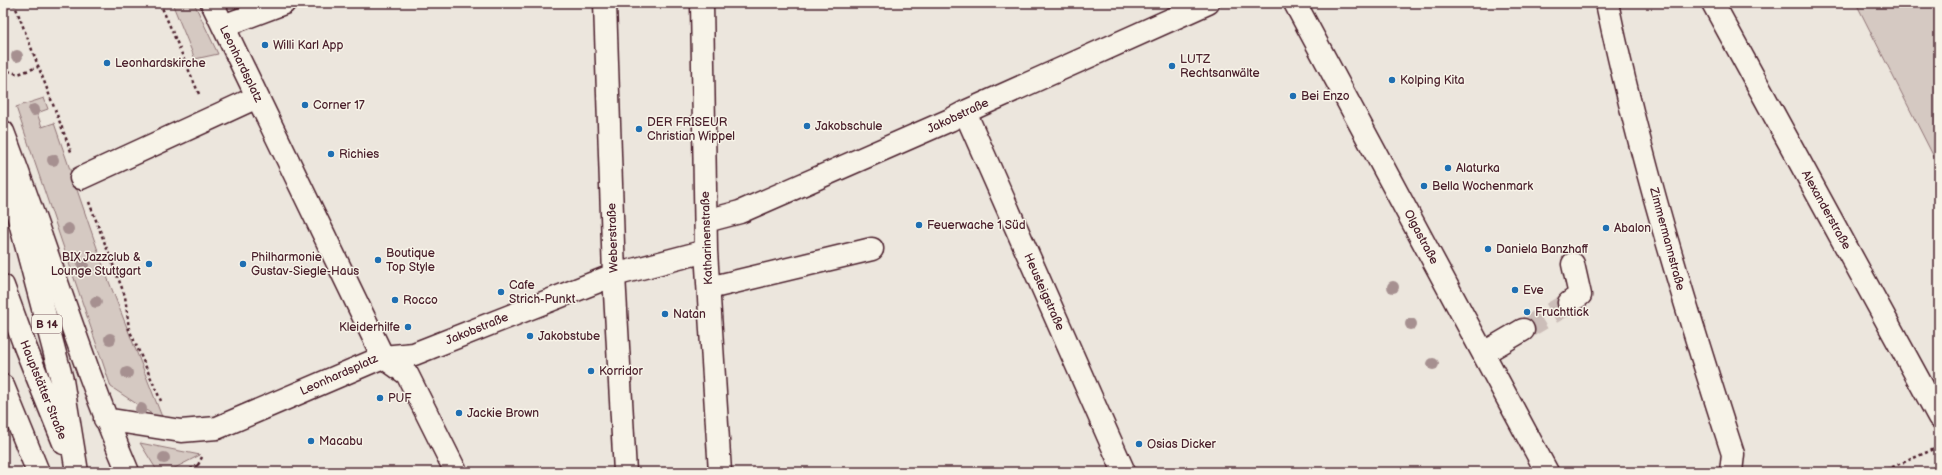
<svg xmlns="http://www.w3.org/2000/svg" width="1942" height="475" font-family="'Balsamiq Sans',sans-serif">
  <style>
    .green { fill: #d5c9c2; stroke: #907476 }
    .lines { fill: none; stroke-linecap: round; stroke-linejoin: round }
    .minor-tunnel { stroke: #ccbeb9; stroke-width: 22; stroke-dasharray: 22 11; stroke-linecap: butt }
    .minor-casing { stroke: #4a1f2b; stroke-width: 25 }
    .major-casing { stroke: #4a1f2b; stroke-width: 25 }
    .path { stroke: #4a1f2b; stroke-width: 2.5; stroke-dasharray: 3 3; stroke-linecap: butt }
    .minor { stroke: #f7f3e8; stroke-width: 22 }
    .major { stroke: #f7f3e8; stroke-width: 22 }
    .tree { fill: #a69090 }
    .poi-dot { fill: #1f6fb2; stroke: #f7f3e8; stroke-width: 1.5 }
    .labels { text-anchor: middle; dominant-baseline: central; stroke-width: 3; stroke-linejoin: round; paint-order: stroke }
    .shield { fill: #f7f3e8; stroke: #7e5f64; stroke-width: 1 }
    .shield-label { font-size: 11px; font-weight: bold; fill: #4a1f2b }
    .poi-label { font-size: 12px; fill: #4a1f2b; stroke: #f7f3e8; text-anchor: start }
    .street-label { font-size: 12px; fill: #4a1f2b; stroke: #f7f3e8 }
  </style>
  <rect width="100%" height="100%" fill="#ece6dd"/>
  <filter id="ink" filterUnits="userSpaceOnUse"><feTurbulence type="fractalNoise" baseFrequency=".025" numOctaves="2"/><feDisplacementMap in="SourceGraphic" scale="8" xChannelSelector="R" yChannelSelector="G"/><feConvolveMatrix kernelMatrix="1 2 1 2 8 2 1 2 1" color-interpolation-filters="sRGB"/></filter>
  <g filter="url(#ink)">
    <path class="green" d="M172 3H194L218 54 195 59Z
      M1856 3H1934L1939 8V167Z
      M44 98 48 109 37 113 42 127 54 123 106 274 164 422 111 387 16 107Z
      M140 443 200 455 167 472H158Z"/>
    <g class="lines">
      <path class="minor-tunnel" d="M1523 330 1569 303"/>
      <defs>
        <path id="minor" d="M212 3 383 357
          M605 3 614 275 625 472
          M702 3 706 251 720 472
          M1295 3 1547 472
          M1607 3C1639 156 1685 306 1733 454L1731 472
          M1713 3 1939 417
          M223 26 284 3
          M965 112 1124 472
          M3 132C46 245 81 361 128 472
          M81 178 257 97
          M706 221 740 212 950 120 965 112 1208 3
          M709 288 872 249
          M1569 303 1580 295 1573 264
          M1484 353 1523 330
          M383 357 407 374 456 472
          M105 419 181 431 217 428 383 357 414 354 614 275 706 251"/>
        <path id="major" d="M3 143 8 177 62 380 77 472
          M3 286 26 349 64 443
          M3 386 38 472"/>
      </defs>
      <use href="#minor" class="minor-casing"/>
      <use href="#major" class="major-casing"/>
      <path class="path" d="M14 3 72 154
        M160 3 199 94
        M8 71 18 74 38 67
        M89 202 125 296 129 329 161 401
        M198 465 203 455
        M185 472 198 465 195 472
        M1881 472 1939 447"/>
      <use href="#minor" class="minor"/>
      <use href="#major" class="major"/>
    </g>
    <g class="tree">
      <circle cx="17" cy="56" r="6"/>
      <circle cx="34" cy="110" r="6"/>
      <circle cx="53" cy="160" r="6"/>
      <circle cx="68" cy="229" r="6"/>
      <circle cx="83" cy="265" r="6"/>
      <circle cx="1393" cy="287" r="6"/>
      <circle cx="96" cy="302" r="6"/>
      <circle cx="1411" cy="324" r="6"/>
      <circle cx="110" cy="339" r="6"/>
      <circle cx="1433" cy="364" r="6"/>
      <circle cx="127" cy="373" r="6"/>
      <circle cx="141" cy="409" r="6"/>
      <circle cx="164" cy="458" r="6"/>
    </g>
  </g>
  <g class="poi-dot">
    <circle cx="265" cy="45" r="4"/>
    <circle cx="107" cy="63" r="4"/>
    <circle cx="1172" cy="66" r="4"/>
    <circle cx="1392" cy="80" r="4"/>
    <circle cx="1293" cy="96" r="4"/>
    <circle cx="305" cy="105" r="4"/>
    <circle cx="807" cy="126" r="4"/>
    <circle cx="639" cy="129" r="4"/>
    <circle cx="331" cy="154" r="4"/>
    <circle cx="1448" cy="168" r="4"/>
    <circle cx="1424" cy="186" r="4"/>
    <circle cx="919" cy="225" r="4"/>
    <circle cx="1606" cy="228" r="4"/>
    <circle cx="1488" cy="249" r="4"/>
    <circle cx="378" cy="260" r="4"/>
    <circle cx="149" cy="264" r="4"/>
    <circle cx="243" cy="264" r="4"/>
    <circle cx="1515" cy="290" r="4"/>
    <circle cx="501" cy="292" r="4"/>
    <circle cx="395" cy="300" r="4"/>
    <circle cx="1527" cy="312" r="4"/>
    <circle cx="665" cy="314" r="4"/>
    <circle cx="408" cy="327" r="4"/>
    <circle cx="530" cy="336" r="4"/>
    <circle cx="591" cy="371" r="4"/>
    <circle cx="380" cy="398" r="4"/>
    <circle cx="459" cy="413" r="4"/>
    <circle cx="311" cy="441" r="4"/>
    <circle cx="1139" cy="444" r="4"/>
  </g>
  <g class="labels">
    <rect class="shield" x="32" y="315" width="30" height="18" rx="3"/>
    <g class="shield-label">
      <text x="47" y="324">B 14</text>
    </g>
    <g class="poi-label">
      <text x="273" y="45">Willi Karl App</text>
      <text x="1180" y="59">LUTZ<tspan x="1180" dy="14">Rechtsanwälte</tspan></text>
      <text x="115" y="63">Leonhardskirche</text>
      <text x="1400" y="80">Kolping Kita</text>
      <text x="1301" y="96">Bei Enzo</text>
      <text x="313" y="105">Corner 17</text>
      <text x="647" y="122">DER FRISEUR<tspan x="647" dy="14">Christian Wippel</tspan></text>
      <text x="815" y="126">Jakobschule</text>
      <text x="339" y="154">Richies</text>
      <text x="1456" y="168">Alaturka</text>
      <text x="1432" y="186">Bella Wochenmark</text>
      <text x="927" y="225">Feuerwache 1 Süd</text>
      <text x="1614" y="228">Abalon</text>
      <text x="1496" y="249">Daniela Banzhaff</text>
      <text x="386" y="253">Boutique<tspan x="386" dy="14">Top Style</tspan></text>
      <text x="141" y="257" text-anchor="end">BIX Jazzclub &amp;<tspan x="141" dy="14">Lounge Stuttgart</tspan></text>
      <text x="251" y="257">Philharmonie<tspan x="251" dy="14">Gustav-Siegle-Haus</tspan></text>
      <text x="509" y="285">Cafe<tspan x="509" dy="14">Strich-Punkt</tspan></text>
      <text x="1523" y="290">Eve</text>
      <text x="403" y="300">Rocco</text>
      <text x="1535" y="312">Fruchttick</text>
      <text x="673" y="314">Natan</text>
      <text x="400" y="327" text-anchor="end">Kleiderhilfe</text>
      <text x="538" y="336">Jakobstube</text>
      <text x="599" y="371">Korridor</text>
      <text x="388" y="398">PUF</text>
      <text x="467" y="413">Jackie Brown</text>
      <text x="319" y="441">Macabu</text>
      <text x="1147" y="444">Osias Dicker</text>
    </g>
    <g class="street-label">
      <text transform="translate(241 64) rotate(64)">Leonhardsplatz</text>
      <text transform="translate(958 116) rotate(-25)">Jakobstraße</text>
      <text transform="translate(1826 210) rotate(61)">Alexanderstraße</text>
      <text transform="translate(1421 237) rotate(62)">Olgastraße</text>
      <text transform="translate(613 238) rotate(-92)">Weberstraße</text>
      <text transform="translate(707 238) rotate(-92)">Katharinenstraße</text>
      <text transform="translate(1667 239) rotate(75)">Zimmermannstraße</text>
      <text transform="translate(1044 292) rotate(66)">Heusteigstraße</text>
      <text transform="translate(477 329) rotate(-22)">Jakobstraße</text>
      <text transform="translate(339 375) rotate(-24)">Leonhardsplatz</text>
      <text transform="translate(43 390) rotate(68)">Hauptstätter Straße</text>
    </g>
  </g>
  <rect width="1942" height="475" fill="none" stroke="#f7f3e8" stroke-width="16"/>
  <rect x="8" y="8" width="1926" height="459" fill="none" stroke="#4a1f2b" stroke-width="1.5" filter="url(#ink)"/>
</svg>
